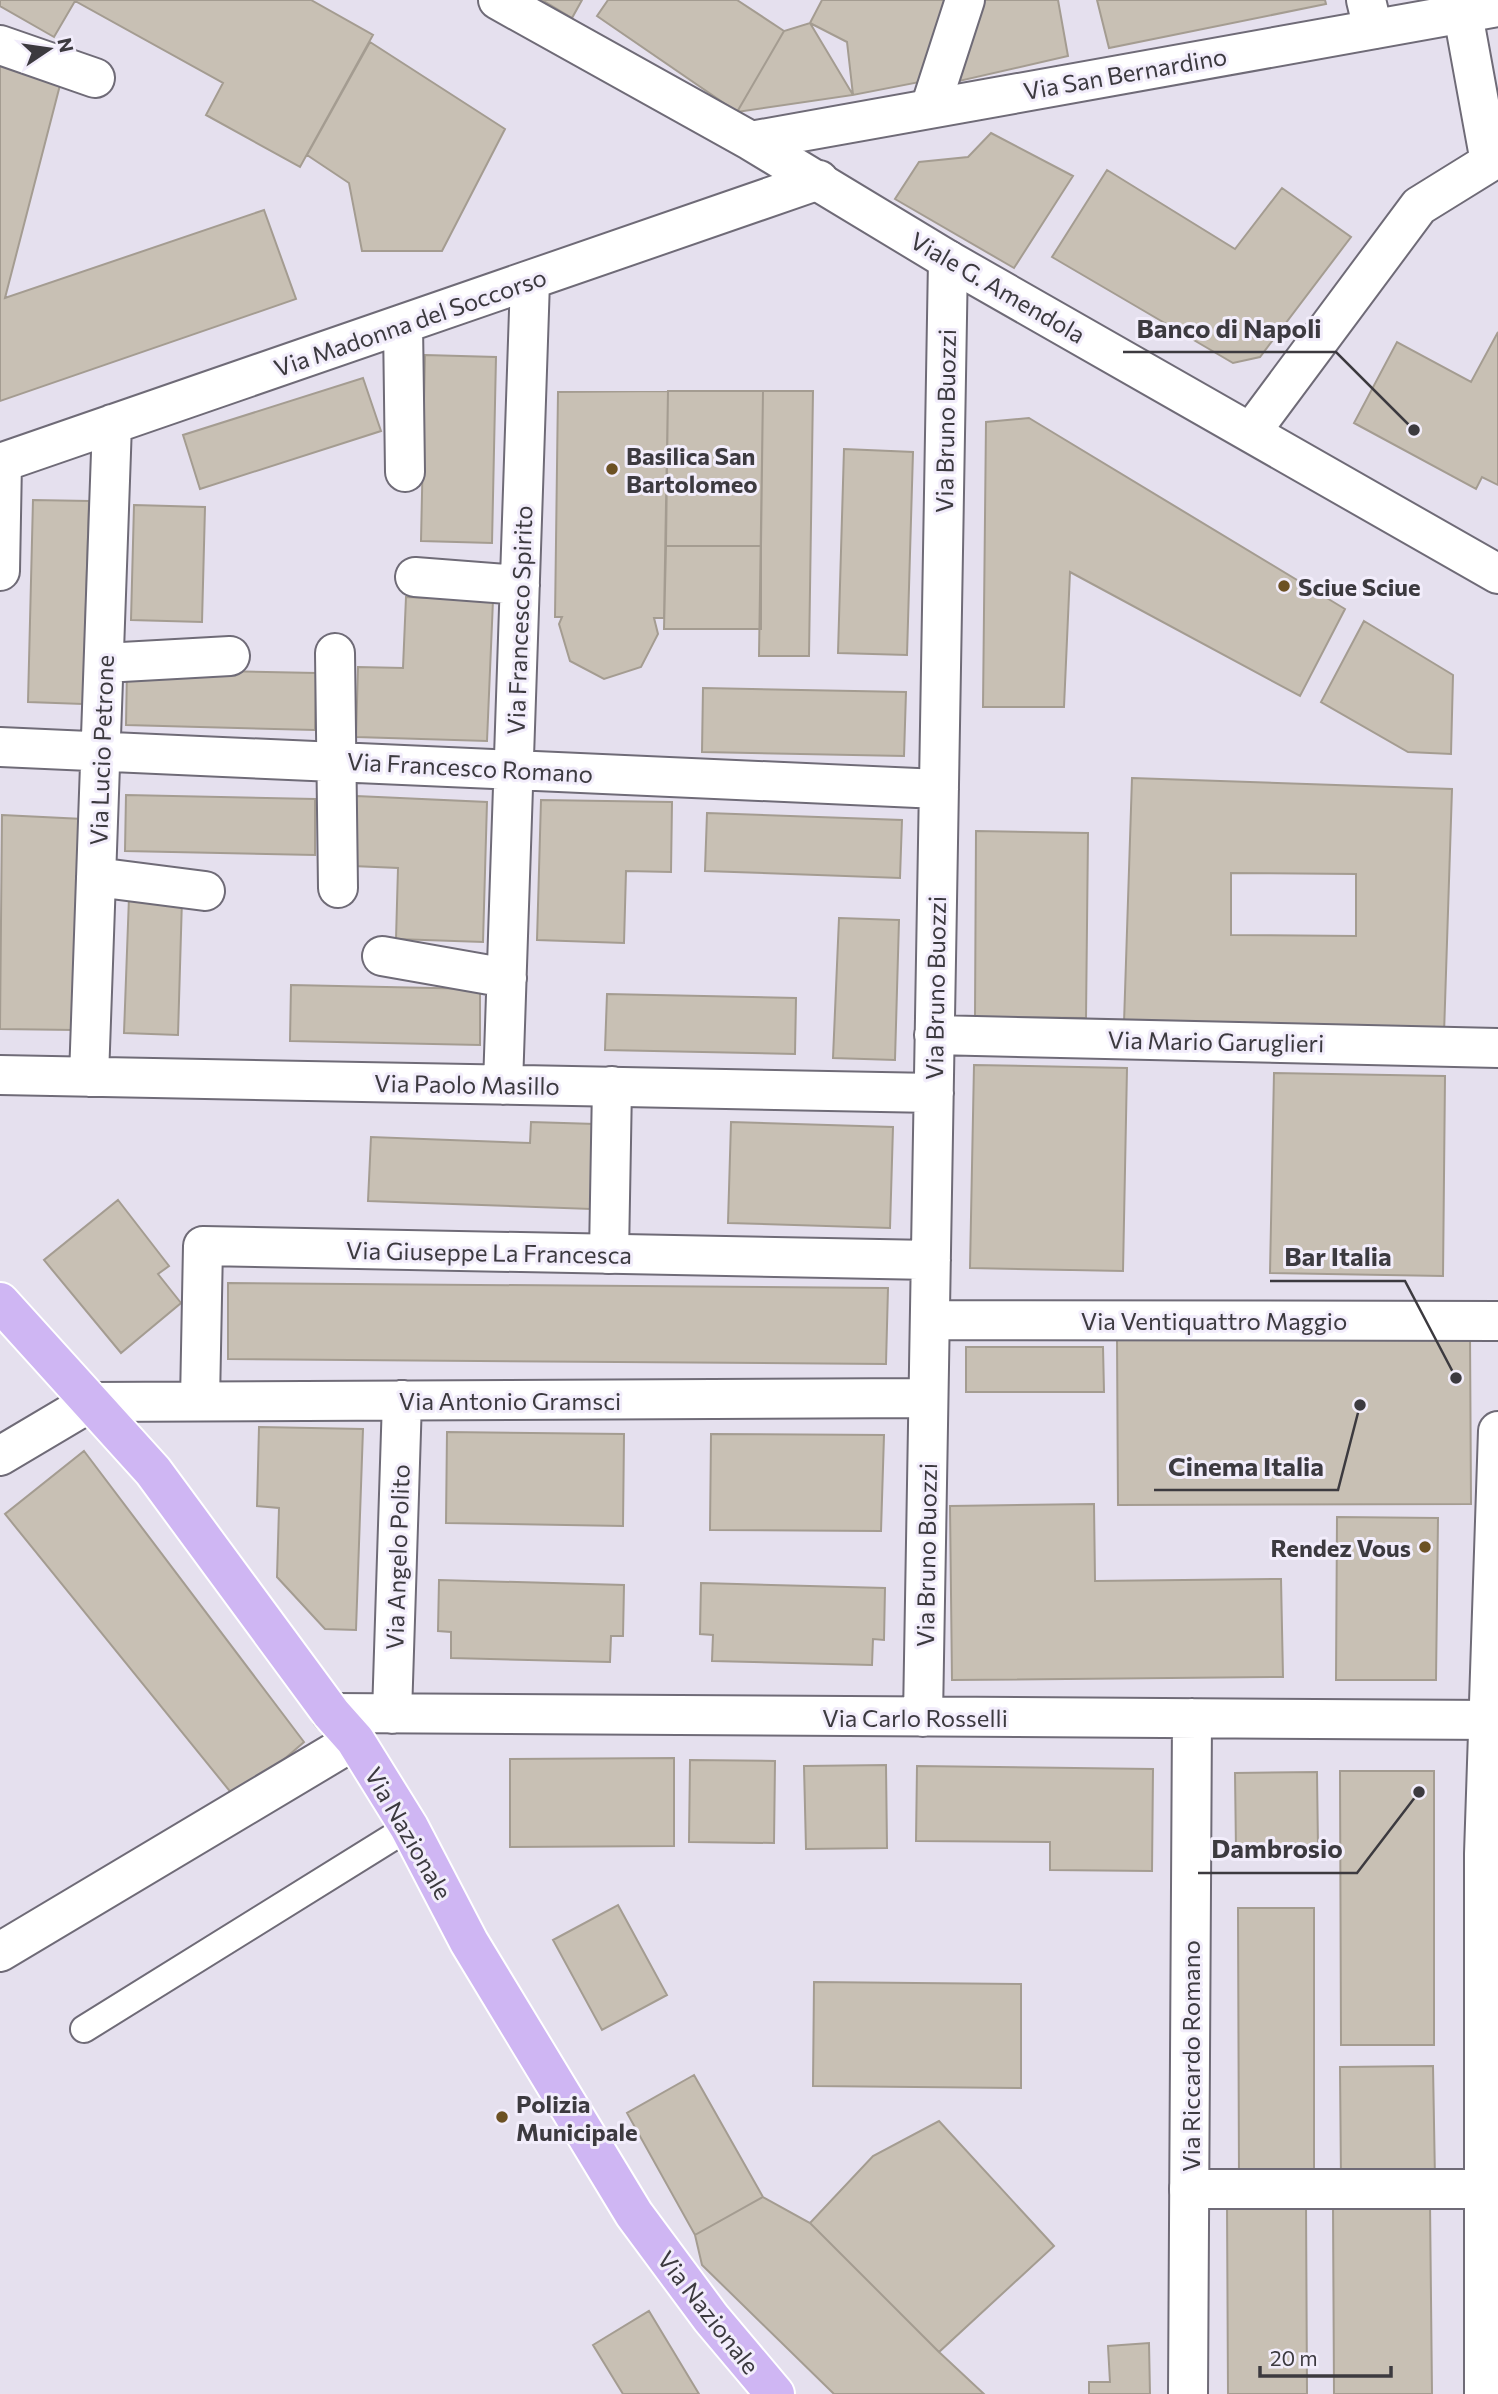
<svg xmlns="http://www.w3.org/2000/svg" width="1498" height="2394" font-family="Commissioner,sans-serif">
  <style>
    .building { fill: #c8c0b4; stroke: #a49c91; stroke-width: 2; fill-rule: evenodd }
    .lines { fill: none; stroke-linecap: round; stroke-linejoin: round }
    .service-casing { stroke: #6f6b77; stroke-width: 30 }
    .pedestrian-casing { stroke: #6f6b77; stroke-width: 42 }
    .minor-casing { stroke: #6f6b77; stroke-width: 42 }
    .tertiary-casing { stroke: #6f6b77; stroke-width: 42 }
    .primary-casing { stroke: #fff; stroke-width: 42 }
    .service { stroke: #fff; stroke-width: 26 }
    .pedestrian { stroke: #fff; stroke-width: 38 }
    .minor { stroke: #fff; stroke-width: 38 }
    .tertiary { stroke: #fff; stroke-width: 38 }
    .primary { stroke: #cfb6f3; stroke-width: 38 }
    .poi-dot { fill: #6c5123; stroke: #f2edfb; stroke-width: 2.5 }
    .labels { text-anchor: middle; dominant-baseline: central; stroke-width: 6; stroke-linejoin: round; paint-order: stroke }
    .street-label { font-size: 24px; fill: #3c3a3f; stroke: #f2edfb }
    .poi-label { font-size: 24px; font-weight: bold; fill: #3c3a3f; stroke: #f2edfb; text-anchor: start }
    .leader { fill: none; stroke: #3c3a3f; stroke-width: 2.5 }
    .callout-dot { fill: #3c3a3f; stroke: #f2edfb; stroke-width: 2.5 }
    .callout-label { font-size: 26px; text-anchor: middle; font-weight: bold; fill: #3c3a3f; stroke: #f2edfb; stroke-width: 6; stroke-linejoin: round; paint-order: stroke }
  </style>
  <rect width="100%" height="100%" fill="#e5e0ee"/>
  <path class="building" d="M0 0H311L373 35 300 167 206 115 223 83 75 1 54 37 0 6Z
    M542 0H582L572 18Z
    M608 0H737L784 31 737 112 597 16Z
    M822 0H953L925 81 853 95 810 23Z
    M973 0H1058L1068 56 946 84Z
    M1097 0H1325L1326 4 1109 48Z
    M810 23 847 42 853 95 737 112 784 31Z
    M370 42 505 129 442 251H362L349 183 307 155Z
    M0 58 60 85 5 298 264 210 296 299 0 401Z
    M991 133 1073 176 1014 268 895 199 919 162 968 157Z
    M1107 170 1235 249 1282 188 1351 237 1260 357 1233 363 1052 257Z
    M1498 332V485L1482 477 1476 489 1354 423 1397 342 1471 382Z
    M425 355 496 357 492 543 421 541Z
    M363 378 381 431 200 489 183 435Z
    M668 391 664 618H654L658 634 641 667 604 679 570 661 559 624 562 617H555L558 392Z
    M668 391H763L761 546H666Z
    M763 391H813L809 656H759Z
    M1029 418 1345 609 1300 696 1070 572 1064 707H983L986 422Z
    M844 449 913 452 907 655 838 653Z
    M33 500 89 501 83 704 28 702Z
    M134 505 205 507 202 622 131 620Z
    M666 546H761V629H664Z
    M406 597 493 600 487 741 356 737 358 667 403 668Z
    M1364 621 1453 675 1451 754 1408 752 1321 702Z
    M127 669 316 673 315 730 126 725Z
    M703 688 906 692 904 756 702 752Z
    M1132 778 1452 789 1444 1034 1124 1023ZM1231 873 1356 874V936L1231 935Z
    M126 795 315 799V855L125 851Z
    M356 796 487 802 483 942 396 939 398 868 353 866Z
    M541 800 672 802 671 872 626 871 624 943 537 940Z
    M707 813 902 820 900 878 705 871Z
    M2 815 83 819 75 1030 0 1029Z
    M976 831 1088 833 1086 1018 975 1017Z
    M129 897 182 899 178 1035 124 1033Z
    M839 918 899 920 895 1060 833 1058Z
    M291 985 480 989V1045L290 1041Z
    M607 994 796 998 795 1054 605 1050Z
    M974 1065 1127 1068 1123 1271 970 1268Z
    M1274 1073 1445 1076 1443 1276 1270 1273Z
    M531 1122 595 1124 591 1209 368 1201 371 1137 530 1143Z
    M731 1122 893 1127 890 1228 728 1223Z
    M118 1200 169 1266 158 1274 181 1303 121 1353 44 1260Z
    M228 1283 888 1288 886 1364 228 1359Z
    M1470 1335 1471 1504 1118 1505 1117 1336Z
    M966 1347H1103L1104 1392H966Z
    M259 1427 363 1429 356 1630 325 1629 277 1577 279 1508 257 1506Z
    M447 1432 624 1434 623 1526 446 1523Z
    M711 1434 884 1435 881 1531 710 1530Z
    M84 1451 304 1742 237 1800 5 1514Z
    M1094 1504 1095 1581 1281 1579 1283 1677 952 1680 950 1506Z
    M1337 1517 1438 1518 1436 1680H1336Z
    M439 1580 624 1585 623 1636H611L610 1662 451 1658V1632L438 1631Z
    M701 1583 885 1588 884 1640 873 1639 872 1665 712 1661 713 1635 700 1634Z
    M674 1758V1846L510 1847V1759Z
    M690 1760 775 1761 774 1843 689 1842Z
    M886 1765 887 1848 806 1849 804 1766Z
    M917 1766 1153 1769 1152 1871 1050 1870V1842L916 1841Z
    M1340 1771H1434V2045H1341Z
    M1317 1772 1318 1849 1236 1850 1235 1773Z
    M618 1905 667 1995 602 2030 553 1940Z
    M1238 1908H1314V2180H1239Z
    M814 1982 1021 1984V2088L813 2086Z
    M1433 2066 1435 2180 1341 2181 1340 2067Z
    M694 2075 763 2197 695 2235 627 2113Z
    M939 2121 1054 2246 939 2352 810 2223 873 2156Z
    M763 2197 810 2223 939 2352 984 2394H834L702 2265 695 2235Z
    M1227 2202H1306L1307 2394H1228Z
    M1430 2203 1432 2394H1334L1333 2204Z
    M649 2311 699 2394H623L593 2345Z
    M1149 2343 1150 2394H1089V2382H1110L1108 2346Z"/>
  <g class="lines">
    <defs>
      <path id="service" d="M84 2029 409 1827"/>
      <path id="pedestrian" d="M930 108 965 0
        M1251 432 1419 206 1490 162 1463 14
        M609 1254 612 1086
        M1189 2189H1484"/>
      <path id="minor" d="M1366 0 1373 29
        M0 45 95 78
        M403 324 405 472
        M0 463 819 180
        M0 571 2 462
        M415 577 520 585
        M335 653 338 888
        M104 663 230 656
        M0 747 939 789
        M96 877 205 891
        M382 956 507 978
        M934 1035 1498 1048
        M0 1075 934 1093
        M89 1077 112 424
        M503 1085 530 281
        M930 1320 1498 1321
        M200 1401 203 1246 931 1260
        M0 1456 91 1402 928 1398
        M331 1713 1498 1720
        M392 1714 402 1400
        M923 1717 948 260
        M0 1952 355 1740
        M1188 2394 1192 1718"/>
      <path id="tertiary" d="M498 0 751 141 948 260 1498 574
        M751 141 1498 7
        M1484 2394V1854L1498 1431"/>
      <path id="primary" d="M0 1302 153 1471 331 1713 355 1740 409 1827 469 1942 634 2214 711 2318 775 2394"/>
    </defs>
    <use href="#service" class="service-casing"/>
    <use href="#pedestrian" class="pedestrian-casing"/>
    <use href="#minor" class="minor-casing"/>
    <use href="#tertiary" class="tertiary-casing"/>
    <use href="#primary" class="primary-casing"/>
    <use href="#service" class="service"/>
    <use href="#pedestrian" class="pedestrian"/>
    <use href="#minor" class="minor"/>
    <use href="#tertiary" class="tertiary"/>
    <use href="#primary" class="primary"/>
  </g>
  <g class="poi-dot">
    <circle cx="612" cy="469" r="7"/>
    <circle cx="1284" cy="586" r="7"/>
    <circle cx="1425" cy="1547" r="7"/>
    <circle cx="502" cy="2117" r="7"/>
  </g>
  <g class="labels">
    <g class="street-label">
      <text transform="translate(1125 73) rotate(-10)">Via San Bernardino</text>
      <text transform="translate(998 287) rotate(30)">Viale G. Amendola</text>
      <text transform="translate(410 322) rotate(-19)">Via Madonna del Soccorso</text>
      <text transform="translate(945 421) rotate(-89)">Via Bruno Buozzi</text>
      <text transform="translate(519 620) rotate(-88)">Via Francesco Spirito</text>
      <text transform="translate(101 750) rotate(-88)">Via Lucio Petrone</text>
      <text transform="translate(470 767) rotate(3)">Via Francesco Romano</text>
      <text transform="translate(935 988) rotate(-89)">Via Bruno Buozzi</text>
      <text transform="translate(1216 1041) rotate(1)">Via Mario Garuglieri</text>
      <text transform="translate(467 1084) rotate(1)">Via Paolo Masillo</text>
      <text transform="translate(489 1252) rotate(1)">Via Giuseppe La Francesca</text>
      <text x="1214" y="1320">Via Ventiquattro Maggio</text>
      <text x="510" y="1400">Via Antonio Gramsci</text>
      <text transform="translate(926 1555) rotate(-89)">Via Bruno Buozzi</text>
      <text transform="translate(397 1557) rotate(-88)">Via Angelo Polito</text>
      <text x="915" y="1717">Via Carlo Rosselli</text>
      <text transform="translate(409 1833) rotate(60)">Via Nazionale</text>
      <text transform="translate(1190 2056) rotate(-90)">Via Riccardo Romano</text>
      <text transform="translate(709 2312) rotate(52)">Via Nazionale</text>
    </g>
    <g class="poi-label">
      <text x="626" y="455">Basilica San<tspan x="626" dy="28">Bartolomeo</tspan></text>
      <text x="1298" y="586">Sciue Sciue</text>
      <text x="1411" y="1547" text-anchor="end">Rendez Vous</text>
      <text x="516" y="2103">Polizia<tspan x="516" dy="28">Municipale</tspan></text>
    </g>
  </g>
  <path class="leader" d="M1414 430L1336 352H1123M1456 1378L1405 1281H1270M1360 1405L1338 1490H1154M1419 1792L1357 1873H1198"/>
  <g class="callout-dot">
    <circle cx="1414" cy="430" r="7"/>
    <circle cx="1456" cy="1378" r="7"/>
    <circle cx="1360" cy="1405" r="7"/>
    <circle cx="1419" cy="1792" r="7"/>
  </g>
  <g class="callout-label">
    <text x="1229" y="338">Banco di Napoli</text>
    <text x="1338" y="1266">Bar Italia</text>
    <text x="1246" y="1476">Cinema Italia</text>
    <text x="1277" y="1858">Dambrosio</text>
  </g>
  <g transform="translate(49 49) rotate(77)" stroke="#f2edfb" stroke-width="5" paint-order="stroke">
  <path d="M0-5L12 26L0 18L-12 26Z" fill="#3c3a3f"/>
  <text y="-10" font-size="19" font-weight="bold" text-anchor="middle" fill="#3c3a3f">N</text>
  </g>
  <path d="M1260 2366v10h131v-10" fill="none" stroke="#3c3a3f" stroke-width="3.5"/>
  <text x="1270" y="2366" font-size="21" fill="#3c3a3f" stroke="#f2edfb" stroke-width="5" paint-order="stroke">20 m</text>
</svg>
